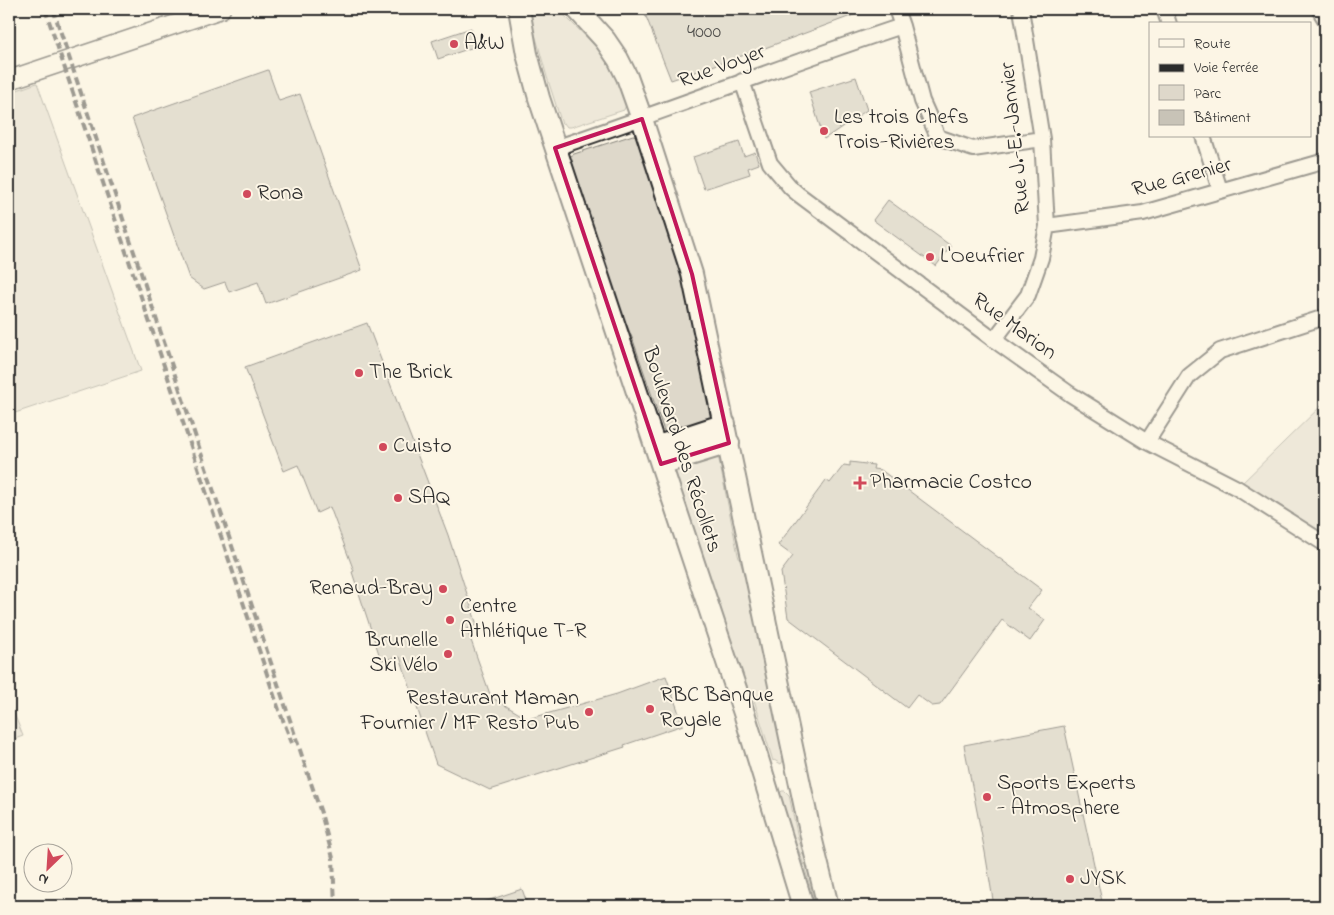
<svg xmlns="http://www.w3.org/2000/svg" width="1334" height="915" font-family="'Indie Flower',sans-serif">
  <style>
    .green { fill: #ded8ca; stroke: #84827a }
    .building { fill: #c8c3b7; stroke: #2b2b2b }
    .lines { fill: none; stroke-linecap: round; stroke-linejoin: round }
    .minor-casing { stroke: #2b2b2b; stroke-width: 18 }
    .tertiary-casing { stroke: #2b2b2b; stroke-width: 21 }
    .secondary-casing { stroke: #2b2b2b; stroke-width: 24 }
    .minor { stroke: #fcf5e5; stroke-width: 14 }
    .tertiary { stroke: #fcf5e5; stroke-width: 18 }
    .secondary { stroke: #fcf5e5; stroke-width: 20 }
    .rail { stroke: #2b2b2b; stroke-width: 4; stroke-dasharray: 8 4; stroke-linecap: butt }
    .marked { fill: none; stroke: #c2185b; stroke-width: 4; stroke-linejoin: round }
    .poi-dot { fill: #d1495b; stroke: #fcf5e5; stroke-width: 2 }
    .labels { text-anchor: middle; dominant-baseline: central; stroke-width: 4; stroke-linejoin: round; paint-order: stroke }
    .number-label { font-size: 20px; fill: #52514e }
    .poi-label { font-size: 22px; fill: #2b2b2b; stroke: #fcf5e5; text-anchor: start }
    .street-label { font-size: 22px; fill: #2b2b2b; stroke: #fcf5e5 }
  </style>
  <rect width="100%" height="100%" fill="#fcf5e5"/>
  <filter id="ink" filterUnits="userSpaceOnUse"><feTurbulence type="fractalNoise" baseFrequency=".02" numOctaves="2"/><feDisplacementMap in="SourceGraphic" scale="10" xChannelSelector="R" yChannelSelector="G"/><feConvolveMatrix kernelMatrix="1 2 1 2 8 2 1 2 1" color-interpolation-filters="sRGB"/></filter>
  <g filter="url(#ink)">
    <path class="green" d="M528 9H558C577 29 601 48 615 73 620 83 624 94 629 105H626L624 110 571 127H567L564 123 562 124 547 77Z
      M37 83 141 371 9 415V93Z
      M633 135 640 137 691 301 713 419 669 433 664 431 663 428 633 340 606 276 568 158 574 154Z
      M1325 402V525L1315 537 1237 488Z
      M714 456 719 460 738 555 757 612 787 755 783 757V761L781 764 774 760 773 761 755 703 729 645 672 470Z
      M9 701 23 736 9 741Z
      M782 791H785L789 795 798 838 821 906H816L801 856 790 831 778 795Z"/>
    <path class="building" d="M659 9H867V10L765 48 671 80 645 14Z
      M471 28 477 46 438 59 432 41Z
      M268 70 279 101 300 94 362 270 266 304 258 282 229 292 225 282 204 289 189 278 132 118Z
      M856 77 867 110 824 139 809 92Z
      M739 142 744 156 755 152 759 164 748 168 750 174 704 189 693 157Z
      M888 200 951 246 936 266 873 220Z
      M367 323 448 535 477 625 467 629 491 697 528 719 617 694 666 676 683 725 624 745 625 747 490 790 436 764 400 657 381 660 352 572 354 571 330 507 317 513 298 465 284 471 245 367Z
      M850 462 874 465 873 469 881 470 1042 590 1028 608 1045 620 1030 641 1002 620 940 705 932 706 917 695 907 708 788 618 781 572 793 556 778 545 826 480 830 483 844 465 850 466Z
      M1064 726 1103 906H994L985 852 964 745Z
      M522 889 528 906H475V905Z"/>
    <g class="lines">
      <defs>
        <path id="minor" d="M896 9 902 26 922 101 938 137 973 149 1042 139
          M1164 9 1169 24
          M1319 9 1325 19
          M742 81 770 163 791 188 798 194 994 340 1070 394 1147 442 1237 488 1325 544
          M1203 136 1220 190
          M555 148C672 109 786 64 902 26
          M1047 226 1143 213 1325 161
          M994 340 1028 295 1041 258 1047 226 1042 139 1021 9
          M1147 442 1189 376 1220 351 1325 317"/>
        <path id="tertiary" d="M9 80 221 9"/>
        <path id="secondary" d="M519 9 527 54 539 98 745 716 803 906
          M577 9 605 40 618 59 627 77 642 119 692 274 812 841 828 906
          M655 447 725 424
          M661 464 729 443"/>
      </defs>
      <use href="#minor" class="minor-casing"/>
      <use href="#tertiary" class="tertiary-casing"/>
      <use href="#secondary" class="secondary-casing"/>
      <use href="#minor" class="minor"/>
      <use href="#tertiary" class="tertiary"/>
      <use href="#secondary" class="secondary"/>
      <path class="rail" d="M45 9 279 710 292 743
        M53 9 321 813 333 858 335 906"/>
    </g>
  </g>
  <path d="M0 0H1334V915H0ZM642 119 692 274 729 443 661 464 555 148Z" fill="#fcf5e5" fill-opacity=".55" fill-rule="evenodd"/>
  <path class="marked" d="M642 119 692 274 729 443 661 464 555 148Z"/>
  <g class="poi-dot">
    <circle cx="454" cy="44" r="5"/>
    <circle cx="824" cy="131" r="5"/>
    <circle cx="247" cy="194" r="5"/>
    <circle cx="930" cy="257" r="5"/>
    <circle cx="359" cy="373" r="5"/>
    <circle cx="383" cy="447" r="5"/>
    <path d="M857.5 475.5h5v5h5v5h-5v5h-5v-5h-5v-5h5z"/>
    <circle cx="398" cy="498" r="5"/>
    <circle cx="443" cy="589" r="5"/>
    <circle cx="450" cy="620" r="5"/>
    <circle cx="448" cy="654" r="5"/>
    <circle cx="650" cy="709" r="5"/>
    <circle cx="589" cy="712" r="5"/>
    <circle cx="987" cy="797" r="5"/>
    <circle cx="1070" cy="879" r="5"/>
  </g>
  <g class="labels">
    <g class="number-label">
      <text x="704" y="32">4000</text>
    </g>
    <g class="poi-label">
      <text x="464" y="44">A&amp;W</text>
      <text x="834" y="118">Les trois Chefs<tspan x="834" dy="25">Trois-Rivières</tspan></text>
      <text x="257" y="194">Rona</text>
      <text x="940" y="257">L'Oeufrier</text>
      <text x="369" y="373">The Brick</text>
      <text x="393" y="447">Cuisto</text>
      <text x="870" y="483">Pharmacie Costco</text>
      <text x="408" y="498">SAQ</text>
      <text x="433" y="589" text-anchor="end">Renaud-Bray</text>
      <text x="460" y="607">Centre<tspan x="460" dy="25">Athlétique T-R</tspan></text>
      <text x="438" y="641" text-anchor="end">Brunelle<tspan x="438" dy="25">Ski Vélo</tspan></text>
      <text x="660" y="696">RBC Banque<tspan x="660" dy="25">Royale</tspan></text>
      <text x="579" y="699" text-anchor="end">Restaurant Maman<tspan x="579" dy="25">Fournier / MF Resto Pub</tspan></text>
      <text x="997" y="784">Sports Experts<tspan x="997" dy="25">- Atmosphere</tspan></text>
      <text x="1080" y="879">JYSK</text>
    </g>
    <g class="street-label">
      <text transform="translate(722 67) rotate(-20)">Rue Voyer</text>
      <text transform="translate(1016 138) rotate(-96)">Rue J.-E.-Janvier</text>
      <text transform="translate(1182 178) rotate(-15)">Rue Grenier</text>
      <text transform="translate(1014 327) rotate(36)">Rue Marion</text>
      <text transform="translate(681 450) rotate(72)">Boulevard des Récollets</text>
    </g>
  </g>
  <rect width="1334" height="915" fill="none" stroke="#fcf5e5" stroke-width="30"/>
  <rect x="15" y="15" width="1304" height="885" fill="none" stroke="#2b2b2b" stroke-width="2" filter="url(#ink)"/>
  <rect x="1149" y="22" width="162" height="115" fill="#fcf5e5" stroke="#a8a49b"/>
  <rect x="1159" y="39" width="25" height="8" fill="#fcf5e5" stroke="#a8a49b"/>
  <text x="1194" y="48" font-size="15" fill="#2b2b2b">Route</text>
  <rect x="1159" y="64" width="25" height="8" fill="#2b2b2b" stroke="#a8a49b"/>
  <text x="1194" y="72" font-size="15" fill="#2b2b2b">Voie ferrée</text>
  <rect x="1159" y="85" width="25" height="15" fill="#ded8ca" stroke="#a8a49b"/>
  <text x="1194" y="98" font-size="15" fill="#2b2b2b">Parc</text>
  <rect x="1159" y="110" width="25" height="15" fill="#c8c3b7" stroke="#a8a49b"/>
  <text x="1194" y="122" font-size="15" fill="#2b2b2b">Bâtiment</text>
  <g transform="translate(48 868) rotate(205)"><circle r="24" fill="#fcf5e5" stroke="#a8a49b"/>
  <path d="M0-4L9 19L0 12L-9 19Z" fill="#d1495b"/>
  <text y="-8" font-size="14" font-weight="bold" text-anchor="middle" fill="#2b2b2b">N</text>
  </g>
</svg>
